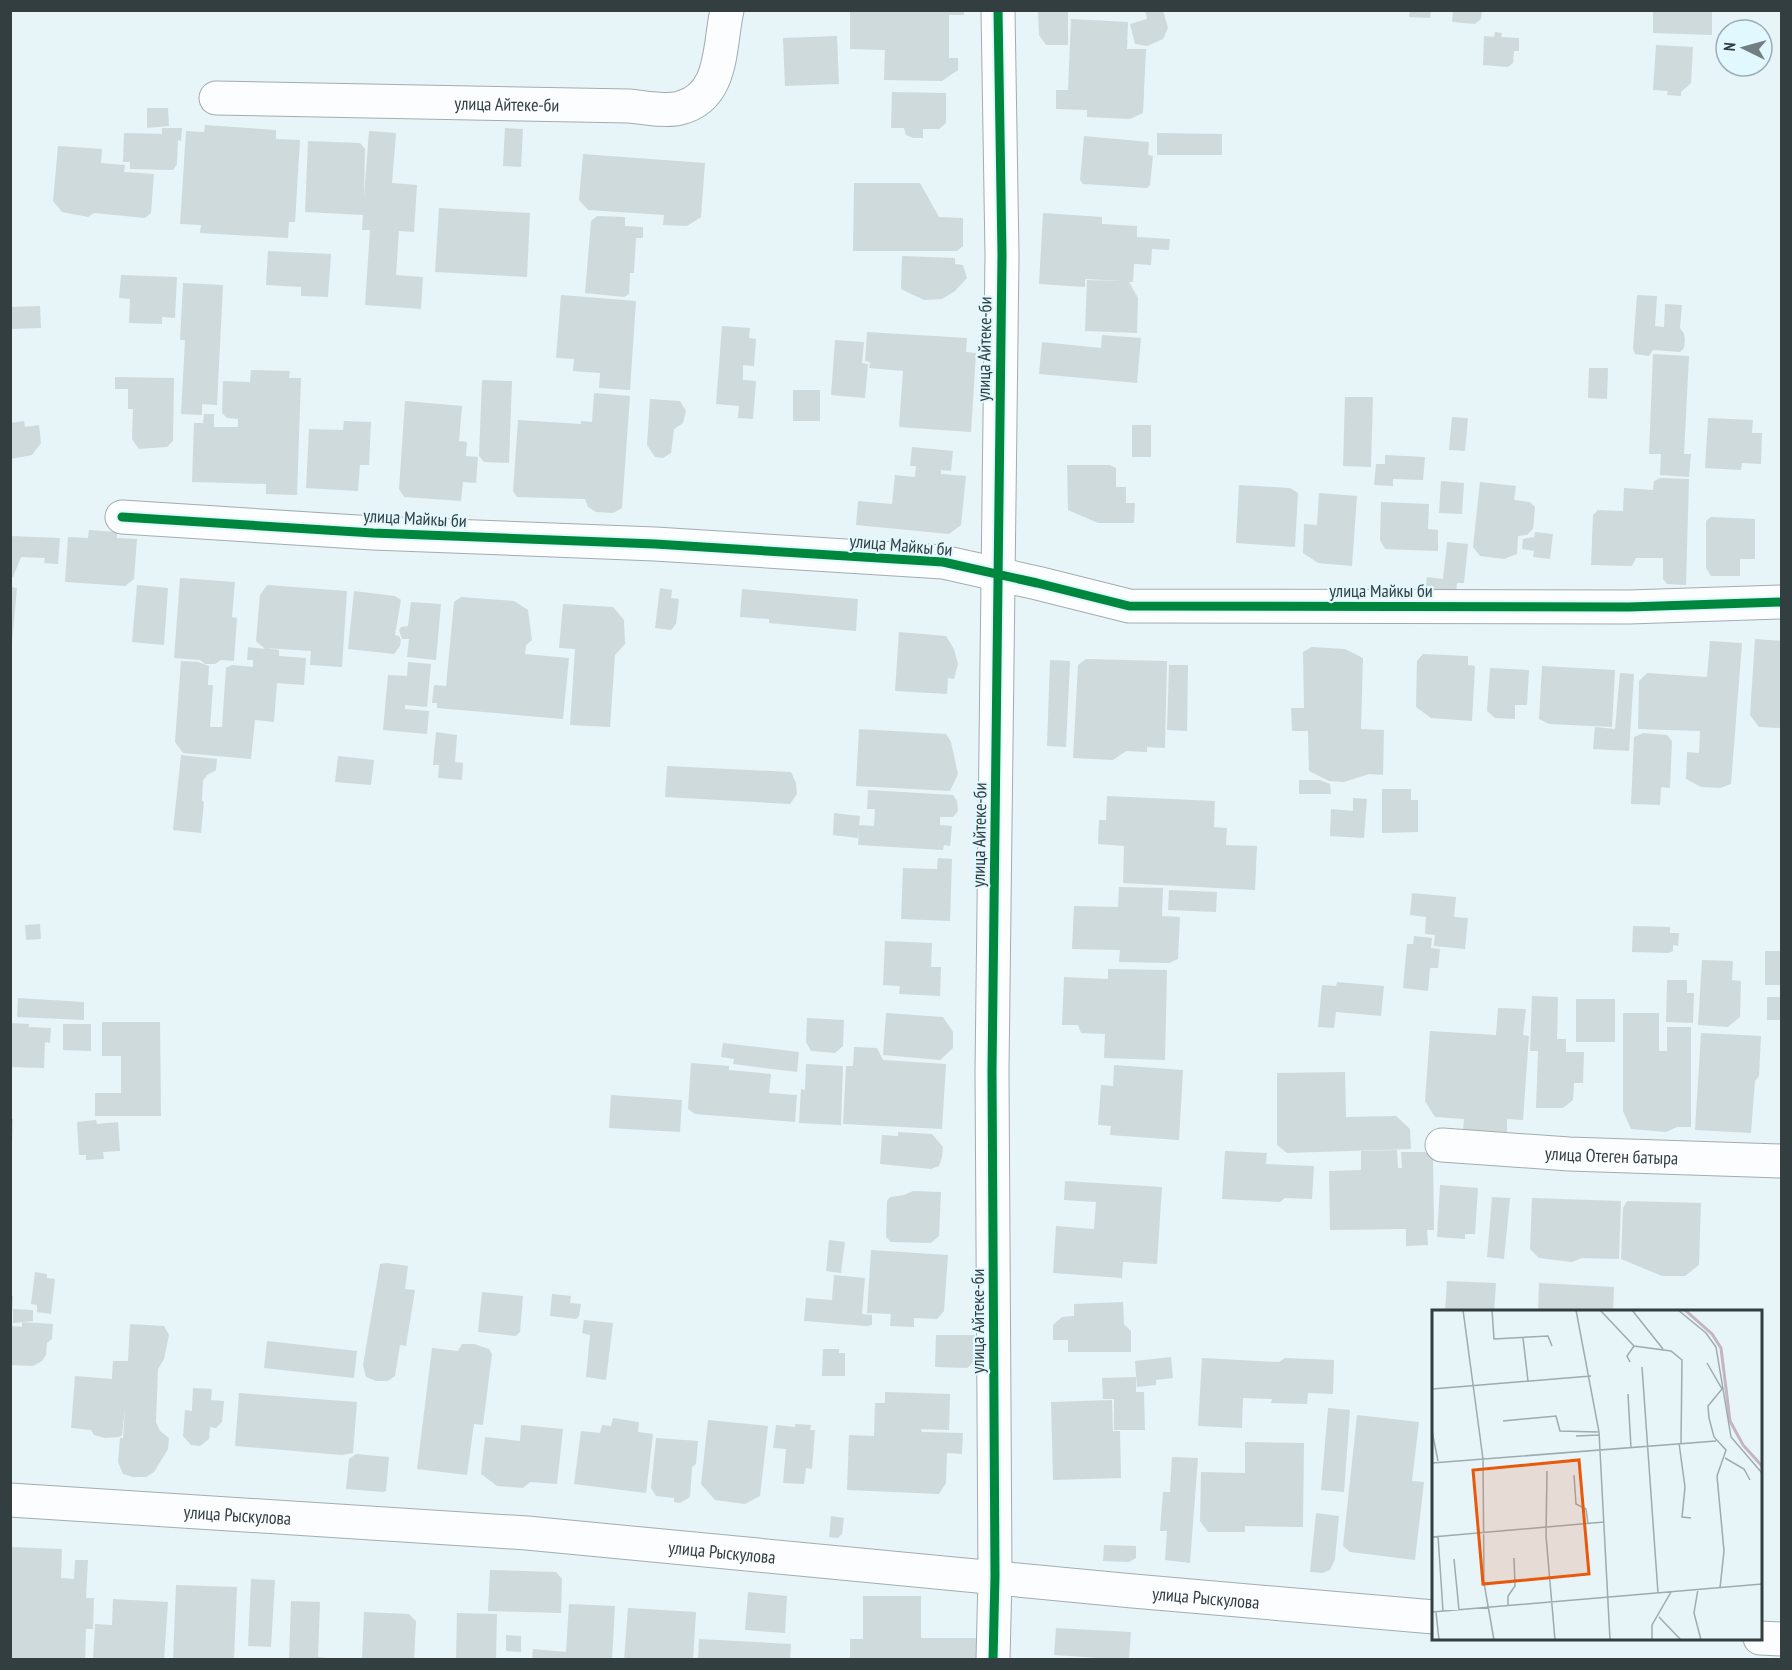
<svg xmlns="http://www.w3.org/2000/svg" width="1792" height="1670" font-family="'PT Sans Narrow',sans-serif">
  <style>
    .building { fill: #cfdadd }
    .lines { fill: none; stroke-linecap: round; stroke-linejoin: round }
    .minor-casing { stroke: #a2adb0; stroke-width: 35 }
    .minor { stroke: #fbfdfe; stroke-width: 33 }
    .cycleway-casing { stroke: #e1f8fe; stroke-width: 13 }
    .cycleway { stroke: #00873e; stroke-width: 9 }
    .labels { text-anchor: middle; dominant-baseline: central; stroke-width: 4.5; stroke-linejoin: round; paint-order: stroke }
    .street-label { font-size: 18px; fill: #333e41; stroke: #e1f8fe }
    .inset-river { fill: none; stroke: #c5b4c1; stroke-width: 3 }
    .inset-road { fill: none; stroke: #9fabaf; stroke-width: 1.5 }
    .view { fill: #e8590c; fill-opacity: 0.15; stroke: #e8590c; stroke-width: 3 }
    .inset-edge { fill: none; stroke: #333e41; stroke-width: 3 }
  </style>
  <rect width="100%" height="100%" fill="#e7f4f8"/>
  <path class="building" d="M850 10H964V15H949V58H958V70L942 81 884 80 885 50 850 49Z
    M1038 10H1068V45H1046L1039 35Z
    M1145 10H1163L1168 28 1163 39 1147 46 1135 44 1130 24 1147 19Z
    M1410 10H1431L1430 18 1409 17Z
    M1453 10H1482L1481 19 1475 24 1452 22Z
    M1653 10H1712V35L1653 33Z
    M1071 19 1128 22 1127 49H1146L1143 113 1130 119 1087 117V110L1056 109V90H1068Z
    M1495 32 1502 33 1501 37 1519 38V51H1514L1513 63 1508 67 1483 65 1484 36 1494 37Z
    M837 36 839 84 785 86 783 38Z
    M1656 45 1693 47 1691 83 1681 92V96L1667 95 1668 91 1653 90Z
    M892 92 946 93V123L939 129H923V138H913L906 135 904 128H891Z
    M147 108H168L169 126 147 128Z
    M205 125 276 130V139L300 140 295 222H289L288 238 200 233 201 225 180 224 186 131 204 132Z
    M162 128H182L181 141 178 140 177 164 173 170 130 169V162H123L124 133 162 134Z
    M505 128 523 129 521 167 503 166Z
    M369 131 396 133 392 183 417 185 414 232 399 231 396 275 423 277 421 309 365 305 370 230H362L363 215 305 212 308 141 360 143 365 149 364 198Z
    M1157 133 1222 134V155H1157Z
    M1084 136 1149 142 1148 155 1153 156 1150 185 1147 188 1083 184 1080 180Z
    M58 146 102 149 101 163 125 165 124 172 154 174 151 213 145 218 94 213 88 217 62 212 53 201Z
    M583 154 705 163 701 217 687 226 663 225 664 215 588 210 579 200Z
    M854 183H920L939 217 963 218V246L957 251H853Z
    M439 208 530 213 527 277 435 272Z
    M1043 213 1102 217V224L1137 226V237L1170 239 1169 250 1152 249 1151 265 1134 264 1133 282H1129L1138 298 1137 333 1085 331 1087 280 1125 281 1085 279V287L1039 284Z
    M597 216 625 217V226L643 227V238H636L634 273H630L629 294 624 297 585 293 591 221Z
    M268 251 331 254 328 297 301 296V287L266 285Z
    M902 256 955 258V264L963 265 967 278 955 291 942 299 924 300 901 289Z
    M121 275 177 277 175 318 162 317V324L129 323 130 299 119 298Z
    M183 283 223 285 217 405 202 404V415L181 414 185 340H180Z
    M561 295 636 301 630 390 599 388 600 373 573 371 574 359 556 358Z
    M1637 295 1657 296 1655 326 1664 327 1665 304 1682 305 1680 328 1684 334 1685 340 1684 348 1680 352 1653 350 1649 356 1635 354 1633 349Z
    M40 306 41 328 10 329V307Z
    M722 326 750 328 749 338 756 339 754 366 743 365V380L756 381 753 419 738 418 739 406 716 404Z
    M867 332 967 338 966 352 976 353 971 432 899 427 903 371 869 368 870 362 865 361Z
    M1102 335 1141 338 1137 383 1039 374 1042 342 1101 348Z
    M835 340 864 342 862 363 868 364 865 398 831 395Z
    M1653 354 1689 356 1684 454H1691L1689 477 1660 475 1661 454H1649Z
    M1589 368H1608L1607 399 1588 398Z
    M251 370 290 371 289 378H301L297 495 266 494V484L192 482 194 423H203L204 414H214V427H238V419L227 418 222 413 223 381 250 382Z
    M115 377 174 378 173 441 167 447 139 449 132 439 133 409H128V389H115Z
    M482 380 512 381 509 463 484 462 479 456Z
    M793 390H820V421H793Z
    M594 393 630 396 622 508 613 513 596 512 588 507 585 499 517 497 513 491 518 420 581 424V421L592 422Z
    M1345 397H1373L1371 467 1343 466Z
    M650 399 680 401 686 411 683 423 674 429 671 453 663 458 655 457 647 445Z
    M405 401 462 406 459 441 467 442 466 456 478 457 476 483 463 482 461 501 404 497 399 489Z
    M1452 417 1468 418 1465 451 1449 450Z
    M1708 418 1753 420 1752 433H1762L1761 464 1742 463 1741 470 1705 468Z
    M24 421 25 427 39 425 41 443 32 455 10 459V423Z
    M344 421 371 422 369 465H360L358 491 306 488 309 429 343 430Z
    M1132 425H1151V457H1132Z
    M912 447 953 451 951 471 941 470V474L966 476 961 525 949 534 856 525 858 501 892 504 895 475 915 477 916 466H910Z
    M1385 455 1425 457 1423 480 1393 479V486L1374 485 1376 464H1385Z
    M1067 465H1110L1116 468V487H1126V503H1135L1134 523H1098L1068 510Z
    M1660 478 1689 479 1686 585 1667 584 1663 579V558H1636L1632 566 1591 565 1593 515 1598 510 1623 511 1624 488 1653 490 1654 481Z
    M1441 481 1464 483 1462 514 1439 513Z
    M1480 482 1516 486 1514 500 1530 502 1535 507 1533 529 1527 535 1518 536 1517 554 1504 559 1480 556 1473 547Z
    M1239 485 1290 488 1298 493 1295 547 1236 543Z
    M1319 493 1357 496 1352 566 1318 563 1303 553 1304 524 1317 525Z
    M1381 502 1429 504 1428 529 1438 530V551L1385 549 1380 540Z
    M1711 517 1755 519V559H1740V576H1711L1706 568V521Z
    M89 530 117 532V538L137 539 134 579 125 586 65 582 68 537 88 538Z
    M1535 532 1553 534 1550 559 1533 557 1534 551 1522 549 1523 539 1534 537Z
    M10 536 60 538 58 564 44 563 45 558 21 557 13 577 10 578Z
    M1447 542 1468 544 1464 583H1457L1456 596 1425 593 1427 577 1443 579Z
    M180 578 235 582 232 617 237 618 234 661 221 660 215 664H205L200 660 174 658Z
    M137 585 168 588 164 645 132 642Z
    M267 585 347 591 342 667 310 665 311 651 266 648 279 650V656L306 658 304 685 277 683 274 722 255 720 251 759 183 753 175 742 181 661 198 662 209 666 208 685H213L210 727H222L226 668 232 665 253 667V660H247L248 647 265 649 256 641 260 595Z
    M10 587 17 588 12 643H10Z
    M660 588 672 590 671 598 679 599 676 624 671 630 655 628Z
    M742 589 858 599 856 631 769 623V619L740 617Z
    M354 591 395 596 401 600 395 635 399 636 401 640 400 646 394 654 348 649Z
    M461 597 514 601 528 610 532 640 526 645 525 654 569 658 563 719 437 708V703H432L434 685 446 686 454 602Z
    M411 602 441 604 436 660 407 657 409 639H402L399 630 401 627 408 626Z
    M563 604 613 607 624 620 625 644 615 655 610 727 570 725 575 649 559 648Z
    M899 632 946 636 954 649 958 664 954 679 948 678 947 694 895 691Z
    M1755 639 1782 641V728L1759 727 1750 715Z
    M1710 641 1742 643 1731 784 1720 788 1701 787 1686 779 1687 752 1699 753 1700 731 1638 729 1639 681 1647 673 1707 677Z
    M1312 647 1345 649 1363 658 1361 729 1384 730 1383 775 1369 774 1344 782 1329 781 1309 771 1308 731H1292L1291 708H1304L1303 652Z
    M1423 654 1468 656V665L1475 666 1472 721 1431 718 1416 707 1417 661Z
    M1086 659 1167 661 1165 748 1147 747V752L1126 751 1113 760 1073 758 1078 665Z
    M1050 660 1070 661 1066 747 1047 746Z
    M408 662 431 664 427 707 405 705V709L429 711 427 734 383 730 388 675 407 676Z
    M1169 665H1188L1187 731 1167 730Z
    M1542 666 1615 670 1612 727 1549 724 1539 719Z
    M1490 668 1529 670 1527 705H1515V719L1495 718 1487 711Z
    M1620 673 1634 674 1629 751 1593 749 1595 727 1615 729Z
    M859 729 946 734 951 742 958 774 950 791 856 786Z
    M436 732 457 735 455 762 463 763 462 780 438 778 439 765H433Z
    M1643 733 1667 735 1672 741 1670 788 1661 787 1660 805 1631 804 1634 737Z
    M181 755 217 759 216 770 207 775 203 781 202 801 204 802 201 833 173 830Z
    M338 756 374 760 371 785 335 782Z
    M667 766 791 772 796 783 797 794 790 804 665 797Z
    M1299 780H1320L1330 784 1331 794H1299Z
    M1382 789H1411V800H1418V832L1382 833Z
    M868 790 953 795 957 801 958 811 953 817H940V825L952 826 950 846 944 845 943 850 858 845 859 830 858 838 833 835 834 813 860 816 859 825 874 826 875 809H867Z
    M1107 796 1215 801 1214 827 1227 828 1226 845 1257 846 1255 890 1123 883 1124 846 1098 844 1099 820H1106Z
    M1353 798 1367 799 1364 838 1330 836 1331 809 1353 811Z
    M938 858 952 859 950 921 901 919 903 868 937 869Z
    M1119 887 1163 888 1162 916 1180 917 1178 959 1169 963 1119 962 1120 950 1072 949 1074 906 1118 907Z
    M1169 890 1217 892 1216 912 1168 910Z
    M1412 893 1456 897 1454 917 1468 918 1465 949 1434 946 1435 935 1425 934 1426 917 1410 915Z
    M40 924 41 939 26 940 25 925Z
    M1633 926 1670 927V933H1679L1678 946 1673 945V951L1668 953 1632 952Z
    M1414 936 1432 938 1431 948 1440 949 1438 968H1430L1428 991 1403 988 1407 944H1413Z
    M885 941 932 943 931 967H941L940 996 899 994 900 986 883 985Z
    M1765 951H1782V985H1765Z
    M1702 960 1733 961 1732 980 1741 981 1740 1017 1728 1027 1698 1025Z
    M1108 969 1167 970 1165 1060 1104 1058 1105 1034 1081 1033 1078 1025H1062L1064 977 1108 979Z
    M1667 980H1687V993H1694L1693 1023 1666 1022Z
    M1337 982 1384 986 1381 1016 1336 1012 1334 1028 1318 1027 1322 985 1336 986Z
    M1532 996 1558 997 1557 1039H1566V1052H1584L1583 1083H1574L1573 1100 1563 1108H1536L1538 1051H1530Z
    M1767 997H1782V1020H1767Z
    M18 998 84 1002V1020L17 1017Z
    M1576 999H1615V1042H1576Z
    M1498 1008 1526 1009 1523 1035 1529 1036 1523 1120 1507 1119V1133L1463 1130 1464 1119 1435 1117 1425 1101 1430 1031 1496 1035Z
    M886 1013 943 1017 953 1032V1048L940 1060 883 1055Z
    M1623 1013H1659V1051H1667V1027H1691V1127H1677L1666 1132 1631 1129 1623 1111Z
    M807 1018 844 1020 843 1046 835 1053 811 1051 806 1042Z
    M102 1022H160L161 1116H95V1093H121V1056H102Z
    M10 1023 29 1024V1027L51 1028 50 1043 45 1042 44 1068 10 1067Z
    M63 1024H91V1051L63 1050Z
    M1701 1033 1761 1036 1759 1076 1755 1081 1751 1133 1695 1130Z
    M723 1043 799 1052 797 1072 733 1064 734 1059 721 1057Z
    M854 1047 877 1048 883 1060 946 1064 942 1129 843 1124 846 1066H853Z
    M691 1063 729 1066V1070L771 1074 769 1093 797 1095 795 1122 695 1114 688 1109Z
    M806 1064 843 1066 841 1125 799 1123 801 1089 805 1090Z
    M1114 1065 1183 1070 1179 1140 1110 1135 1111 1126 1098 1125 1101 1085 1113 1086Z
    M1345 1072 1346 1117 1396 1116 1410 1129 1411 1149 1287 1153 1277 1145V1073Z
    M611 1095 682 1100 680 1132 609 1128Z
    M10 1119H13L12 1144H10Z
    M96 1120 97 1124 118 1122 120 1151 103 1152 104 1159 86 1160V1155H79L77 1122Z
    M898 1132 932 1134 943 1147 942 1157 939 1166 931 1169 880 1164 882 1135 898 1136Z
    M1397 1150 1398 1168H1402L1401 1152H1425L1433 1156 1434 1230H1427L1428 1245 1406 1246V1229L1330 1230 1329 1171 1361 1170V1151Z
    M1225 1151 1267 1153 1266 1164 1314 1166 1312 1199 1285 1198 1280 1202 1222 1199Z
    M1065 1181 1162 1187 1157 1264 1123 1262 1122 1278 1053 1273 1056 1226 1094 1229 1096 1202 1064 1200Z
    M1440 1185 1478 1188 1475 1234H1465V1239L1437 1237Z
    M913 1191 941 1192 939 1236 931 1243 891 1242 886 1237 887 1201 890 1197 904 1195Z
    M1492 1197 1510 1198 1504 1259 1487 1257Z
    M1532 1198 1621 1201 1619 1259 1582 1258 1572 1262 1539 1258 1530 1249Z
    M1627 1201 1701 1203 1699 1265 1685 1276H1662L1621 1259 1623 1208Z
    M829 1240 845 1242 841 1273 826 1271Z
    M871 1250 948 1255 944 1311 937 1319 914 1318V1327L890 1326 891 1314 867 1313Z
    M387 1263 408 1266 405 1289 415 1290 406 1346 400 1345 395 1376 388 1381H376L366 1377 363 1365 380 1264Z
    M35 1272 47 1274V1278L55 1279 51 1314 37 1312V1305L31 1304Z
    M834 1275 865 1278 862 1314 872 1315V1325L867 1326 804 1321 806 1298 832 1300Z
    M1447 1281 1496 1283 1494 1312H1445Z
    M1539 1283 1614 1287 1613 1312H1538Z
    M482 1292 523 1296 520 1332 516 1336 478 1332Z
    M552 1294 571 1296 570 1303 581 1304 579 1316 576 1319 550 1316Z
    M10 1296H13L12 1314H10Z
    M1123 1302 1124 1324 1131 1331V1352H1068V1340H1053V1325L1062 1317 1074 1316V1304Z
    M13 1309 33 1310V1321L13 1323Z
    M584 1320 613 1323 606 1380 586 1377 590 1335 582 1333Z
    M22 1322 53 1324 52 1339 47 1343 46 1355 42 1361 33 1366 10 1365V1326L22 1327Z
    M130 1324 164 1326 169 1335 164 1359 158 1369 156 1422 160 1431 169 1438 168 1449 154 1472 146 1477H133L123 1474 118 1462 120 1438H123L125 1408 122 1435 119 1437 105 1438 94 1435 91 1430 71 1428 75 1376 112 1379 113 1361H128Z
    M936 1335H975L974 1362 967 1368 935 1367Z
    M267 1341 357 1351 354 1378 264 1368Z
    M462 1344H474L489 1349 492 1354 483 1425 474 1424 467 1475 417 1469 432 1348 458 1351Z
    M823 1349H839V1353H845V1376H822Z
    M1171 1357 1173 1378 1156 1380V1385L1137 1387 1135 1361Z
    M1202 1358 1279 1362 1285 1358 1334 1360 1333 1394 1308 1393 1307 1404 1271 1403 1272 1399 1243 1398 1242 1428 1198 1426Z
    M1136 1377V1392H1144L1145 1430H1114V1399H1103L1102 1378Z
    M193 1388 212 1389 211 1400 224 1401 222 1422 216 1428 210 1427 209 1439 200 1446 191 1445 183 1436 185 1410 192 1411Z
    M885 1392 950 1394 949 1430 921 1429 922 1432 963 1433 962 1454 947 1453 946 1483 939 1494 847 1490 849 1435 874 1436 875 1403H885Z
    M239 1393 357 1402 353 1453 342 1455 235 1446Z
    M1112 1400 1113 1431H1120L1121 1478 1053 1480 1051 1402Z
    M1328 1408 1350 1410 1344 1492 1321 1490Z
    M1357 1415 1419 1422 1412 1481 1424 1482 1415 1560 1350 1552 1343 1546Z
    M613 1418 639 1422 638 1432 653 1434 646 1493 574 1484 581 1431 600 1433 602 1425 611 1426Z
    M708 1420 768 1426 760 1496 745 1504 715 1500 701 1484Z
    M795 1424 811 1425 810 1430H815L812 1469 806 1468 804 1484 783 1483 786 1449 773 1448 776 1425 795 1427Z
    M521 1425 563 1429 557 1484 530 1482 523 1488 497 1486 481 1474 485 1437 520 1441Z
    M656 1438 698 1441 696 1464 692 1467 690 1497 680 1503 674 1502V1498L656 1496 651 1488Z
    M1245 1442 1304 1443 1303 1527 1245 1526V1532H1208L1200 1521 1201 1472 1245 1473Z
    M356 1454 389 1457 386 1491 383 1492 346 1489 349 1459Z
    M1172 1457 1198 1458 1190 1563 1165 1560 1167 1531H1160L1163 1492H1170Z
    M1316 1513 1339 1516 1335 1559 1330 1570 1322 1573 1310 1572Z
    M831 1516 844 1518 842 1534 838 1538 829 1537Z
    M1104 1545 1136 1546V1558L1129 1562 1103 1561Z
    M12 1547 62 1549 61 1578 74 1579 75 1560H88L86 1598H94L93 1629H86L85 1660H10Z
    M490 1570 556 1572 562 1579 561 1613 488 1611Z
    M251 1579 275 1580 271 1647 248 1646Z
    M176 1585 237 1587 234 1660H173Z
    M748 1592 787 1596 785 1633 745 1630Z
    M863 1596H921V1638H976V1660H850V1639H863Z
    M113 1599 168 1602 164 1660 93 1659 95 1624 112 1625Z
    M291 1601 320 1602 318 1657 328 1658V1660H289Z
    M569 1604 615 1606 612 1660H532L533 1649 566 1652Z
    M628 1608 696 1612 693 1660H624Z
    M364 1612 409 1614 416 1621 414 1660H362Z
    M457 1613 497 1614 496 1660H456Z
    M1056 1628 1131 1632 1129 1660 1054 1655Z
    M506 1635 521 1636V1652L506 1651Z
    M699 1639 791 1644 790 1660H698Z"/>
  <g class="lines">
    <defs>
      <g id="minor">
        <path id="s1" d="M216 98 629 106C642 107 667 112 680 108 724 97 719 46 727 10"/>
        <path d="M122 517 373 533 655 544 943 562 1037 583 1129 606 1629 607 1782 602"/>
        <path id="s2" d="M1442 1145 1569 1154 1782 1161"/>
        <path id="s3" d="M10 1500 527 1533 1133 1591 1434 1617"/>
        <path d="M1760 1638 1782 1639"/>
        <path d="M993 1660 995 1576 992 1071 1002 255 998 10"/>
      </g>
    </defs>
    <use href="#minor" class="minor-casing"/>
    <use href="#minor" class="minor"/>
    <defs>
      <path id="cycleway" d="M122 517 373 533 655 544 943 562 1037 583 1129 606 1629 607 1782 602
        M993 1660 995 1576 992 1071 1002 255 998 10"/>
    </defs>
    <use href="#cycleway" class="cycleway-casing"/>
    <use href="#cycleway" class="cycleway"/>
  </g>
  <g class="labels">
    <g class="street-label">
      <text stroke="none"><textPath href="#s1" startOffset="291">улица Айтеке-би</textPath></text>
      <text transform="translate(984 349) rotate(-89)">улица Айтеке-би</text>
      <text transform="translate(415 518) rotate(3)">улица Майкы би</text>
      <text transform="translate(901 545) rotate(5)">улица Майкы би</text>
      <text x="1381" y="590">улица Майкы би</text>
      <text transform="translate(979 835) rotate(-89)">улица Айтеке-би</text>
      <text stroke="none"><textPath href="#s2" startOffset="170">улица Отеген батыра</textPath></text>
      <text transform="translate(977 1321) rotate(-90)">улица Айтеке-би</text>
      <text stroke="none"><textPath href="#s3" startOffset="228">улица Рыскулова</textPath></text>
      <text stroke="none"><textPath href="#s3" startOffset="714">улица Рыскулова</textPath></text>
      <text stroke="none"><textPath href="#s3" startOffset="1200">улица Рыскулова</textPath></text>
    </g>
  </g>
  <g transform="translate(1432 1310)">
    <rect width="330" height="330" fill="#e7f4f8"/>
    <path class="inset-river" d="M253 0 280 24 289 38 298 111 311 135 330 156"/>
    <path class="inset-road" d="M31 0 51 149 52 273 62 330M60 0 62 29 116 26 120 36M144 0 167 122 178 330M168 0 202 36 239 41 250 50 249 133M200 0 231 39M246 0 274 23 284 37 299 127 330 163M91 28 96 71M198 52 195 46 202 36M275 53 290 79 276 96 277 108 282 127 294 140 285 166 292 241 288 278M210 57 226 283M0 79 159 66M196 84 199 138M71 111 124 106 128 121 166 122M0 121 6 151M144 126 167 125M247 133 253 177 250 207 259 208M293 148 312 159 318 170M0 153 284 131M115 161 114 226 123 330M142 165 144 194 154 199 156 214M6 226 11 301M0 227 172 212M22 249 27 300M266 279 262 303 269 330M76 295V286L83 276 82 248M0 302 330 274M4 302 7 330M227 307 249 330M220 330V315L239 282"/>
    <path class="view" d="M147 150 157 264 51 274 41 160Z"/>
    <rect width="330" height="330" class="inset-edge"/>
  </g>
  <rect width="1792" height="1670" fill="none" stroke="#333e41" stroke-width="24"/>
  <g transform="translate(1744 48) rotate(275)"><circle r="28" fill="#e1f8fe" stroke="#9baeb2" stroke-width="1.5"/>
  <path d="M0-4.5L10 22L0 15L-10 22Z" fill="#727e81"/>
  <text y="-9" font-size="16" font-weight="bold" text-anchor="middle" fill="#333e41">N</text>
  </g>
</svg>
